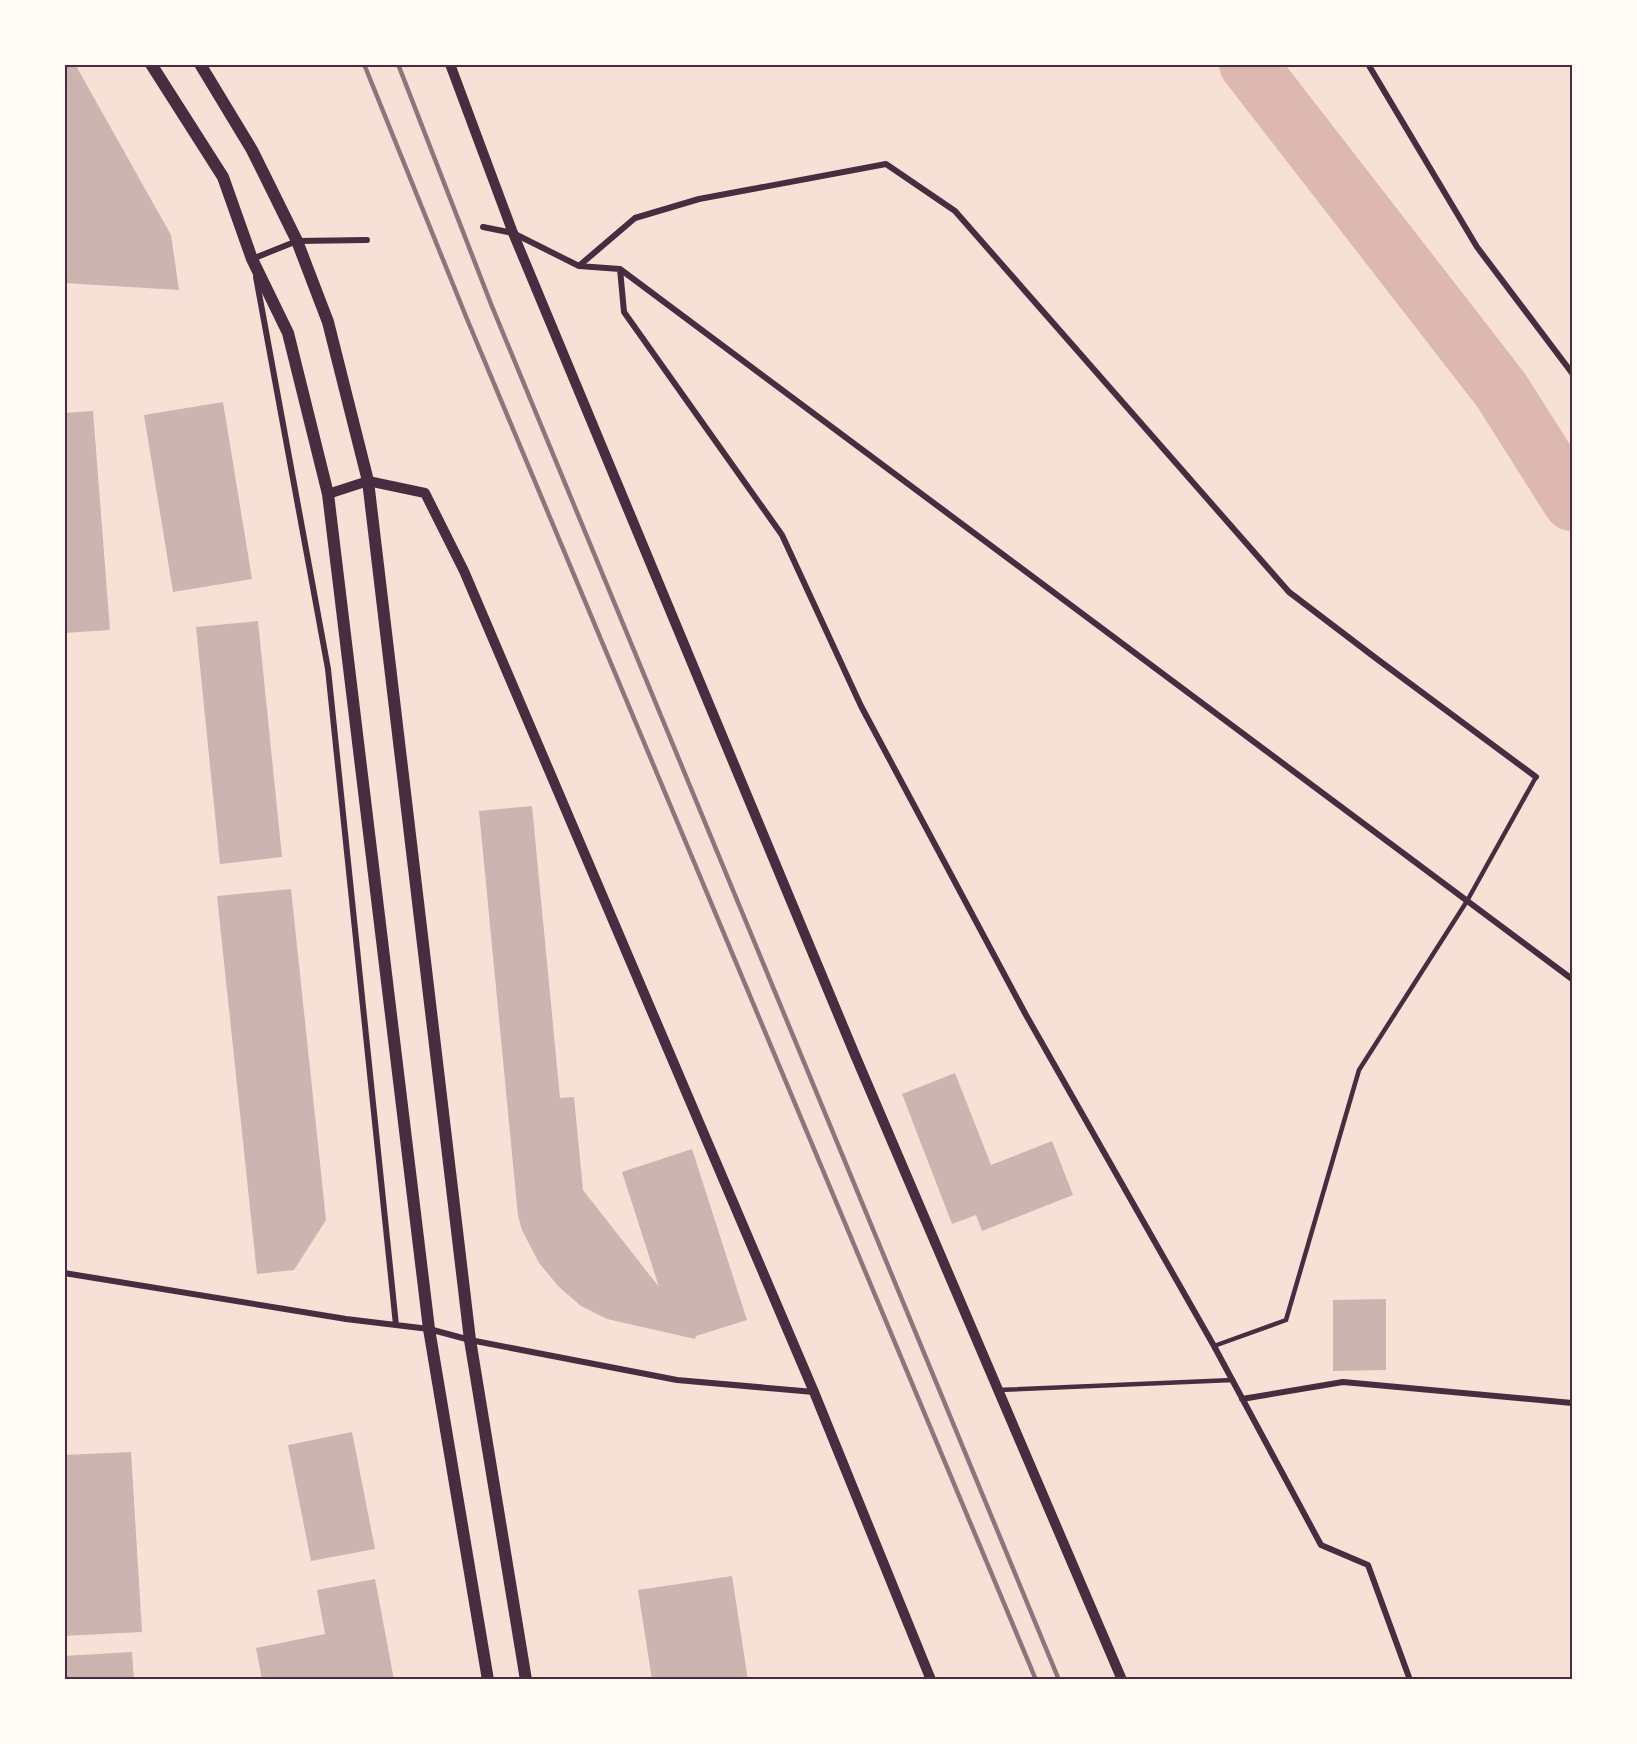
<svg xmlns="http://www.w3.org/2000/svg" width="1637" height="1744" font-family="'Exo 2',sans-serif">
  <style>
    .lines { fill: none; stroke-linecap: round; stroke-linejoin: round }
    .river { stroke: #dcb8b0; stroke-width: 58 }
    .building { fill: #ccb4b1 }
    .service { stroke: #4a2c40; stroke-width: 4.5 }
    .minor { stroke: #4a2c40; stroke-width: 6 }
    .tertiary { stroke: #4a2c40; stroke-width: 10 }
    .secondary { stroke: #4a2c40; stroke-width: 12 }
    .rail { stroke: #8f747c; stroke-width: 4.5 }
    .neatline { fill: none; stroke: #4a2c40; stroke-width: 2 }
  </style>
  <rect width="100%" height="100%" fill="#f7e1d7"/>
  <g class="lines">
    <path class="river" d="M1248 64 1501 390 1572 502"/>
  </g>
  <path class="building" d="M64 64H75L171 235 179 290 64 283Z
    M223 402 252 579 173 592 144 415Z
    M93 411 110 630 64 633V413Z
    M258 621 282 857 220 864 196 627Z
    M532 806 560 1098 574 1097 583 1190 659 1287 622 1172 692 1149 747 1320 696 1336 695 1339 607 1319 581 1306 559 1287 539 1263 522 1230 518 1216 479 811Z
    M291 889 326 1220 294 1270 257 1274 217 896Z
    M955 1073 991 1165 1052 1141 1073 1195 982 1231 976 1215 952 1224 902 1094Z
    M1386 1299V1370L1333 1371V1300Z
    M352 1432 375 1549 311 1561 288 1445Z
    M131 1452 142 1632 64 1636V1455Z
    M732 1576 748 1680H652L638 1590Z
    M375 1579 394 1680H262L256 1648 325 1634 317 1590Z
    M132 1652 134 1680H64V1656Z"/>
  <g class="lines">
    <path class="service" d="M1214 1346 1286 1320 1359 1070 1467 901 1536 777
      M998 1390 1233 1380"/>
    <path class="minor" d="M1368 64 1477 247 1572 373
      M483 227 513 233 579 266 620 269 1572 979
      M253 261 252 259 297 241 367 240
      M580 265 635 218 699 199 886 164 955 211 1289 592 1377 659 1536 777
      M620 269 624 312 782 535 861 706 1026 1015 1214 1346 1321 1545 1368 1565 1410 1680
      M256 277 328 669 396 1325
      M64 1273 346 1319 429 1329 470 1340 677 1380 814 1392
      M1242 1399 1343 1382 1572 1403"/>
    <path class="tertiary" d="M450 64 513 233 855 1055 1122 1680
      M328 494 368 481 425 493 464 571 814 1392 931 1680"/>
    <path class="secondary" d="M151 64 223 177 252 259 288 333 328 494 429 1329 488 1680
      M200 64 252 150 297 241 328 322 368 481 470 1340 526 1680"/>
    <path class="rail" d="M364 64 467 319 1036 1680
      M398 64 491 304 1059 1680"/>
  </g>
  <rect width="1637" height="1744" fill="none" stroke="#fffaf5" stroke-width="132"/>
  <rect x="66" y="66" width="1505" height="1612" class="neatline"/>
</svg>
